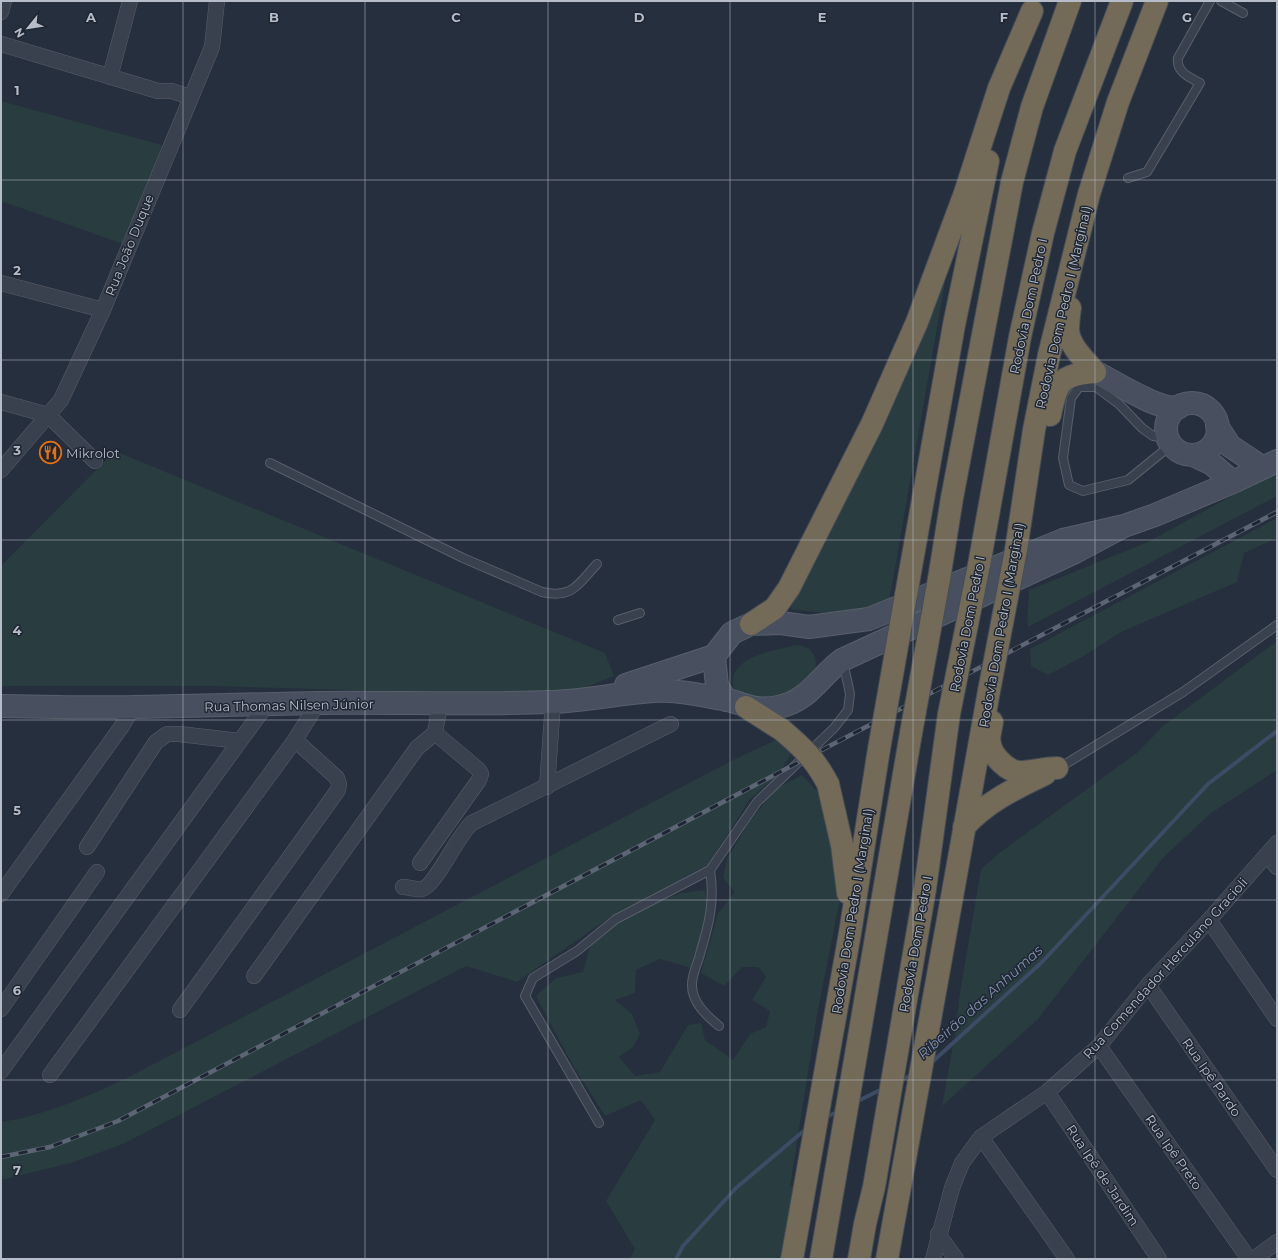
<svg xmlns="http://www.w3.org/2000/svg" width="1278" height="1260" font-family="Montserrat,sans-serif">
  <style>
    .green { fill: #293c3f }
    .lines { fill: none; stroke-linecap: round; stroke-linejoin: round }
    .stream { stroke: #3d4b65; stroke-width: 4 }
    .lane-casing { stroke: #585f6b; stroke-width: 10 }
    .street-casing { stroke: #585f6b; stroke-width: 16 }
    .secondary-casing { stroke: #585f6b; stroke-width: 24 }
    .highway-casing { stroke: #454c58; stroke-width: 24 }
    .lane { stroke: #3a414e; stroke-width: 8 }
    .street { stroke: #3a414e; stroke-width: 15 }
    .secondary { stroke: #485060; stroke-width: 22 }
    .highway { stroke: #736a58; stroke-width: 22 }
    .rail-casing { stroke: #5c6574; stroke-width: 4.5 }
    .rail { stroke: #1f2633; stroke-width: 3; stroke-dasharray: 9; stroke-linecap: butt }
    .highway-bridge-casing { stroke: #454c58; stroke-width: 24; stroke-linecap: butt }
    .highway-bridge { stroke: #736a58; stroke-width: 22 }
    .grid { fill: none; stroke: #b6bcc8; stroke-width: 1; stroke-opacity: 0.55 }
    .labels { text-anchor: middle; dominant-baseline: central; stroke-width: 3; stroke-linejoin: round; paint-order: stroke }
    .street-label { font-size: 13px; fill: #b6bcc8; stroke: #1f2633 }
    .poi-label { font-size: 13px; fill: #b6bcc8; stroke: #1f2633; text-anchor: start }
    .water-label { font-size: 14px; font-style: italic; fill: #8090ae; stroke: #1f2633 }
    .grid-label { font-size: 13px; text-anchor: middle; font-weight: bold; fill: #b6bcc8; stroke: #1f2633; stroke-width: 3; stroke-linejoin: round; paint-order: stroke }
  </style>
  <rect width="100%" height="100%" fill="#262f3d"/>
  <path class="green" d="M1 101 162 145 129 246 1 201Z
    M951 248 889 602 853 611 832 614 791 609 793 595Z
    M115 451 605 653 614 676 563 696 211 686H1V566Z
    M1277 471V496L1028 627C1026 615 1029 603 1029 590L1148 542Z
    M1277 518V538L1244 553 1237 582 1121 632 1082 657 1048 675 1031 666 1030 649Z
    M1277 641V770L1211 813 1163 858 1038 1019 942 1106 956 1029 959 999 981 869 1002 851 1138 752 1163 726Z
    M796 645C805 646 812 648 815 658 823 681 781 696 765 704L734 690C733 687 732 682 733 678 737 655 777 650 796 645Z
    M776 740 792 753 776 777 750 799 708 865 616 913 517 982 466 966 123 1144 71 1163 1 1180V1122C46 1115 86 1097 127 1078L733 760Z
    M802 775 817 791 826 822 840 899 817 1015 790 1187 807 1178 793 1259H630L635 1249 606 1201 655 1120 641 1100 605 1116 571 1062 536 996 556 978 583 972 590 946 621 916 681 893 705 890 710 919 691 968 660 959 636 970 635 993 615 1000 632 1014 640 1034 633 1047 619 1057 635 1076 660 1072 688 1025 701 1023 705 1040 733 1060 750 1034 766 1027 770 1011 752 1000 766 977 758 967H742L724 986 701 973 718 913 735 892 723 878 727 859 750 821 777 788Z"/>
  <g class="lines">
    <path class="stream" d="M930 1064 1042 962 1208 784 1277 731
      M899 1081 913 1074
      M854 1103 884 1088
      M824 1118 839 1111
      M676 1259 683 1246 736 1188 806 1129"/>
    <defs>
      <path id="lane" d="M1221 1 1243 13
        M1128 178 1147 172 1200 83C1189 77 1176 72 1178 58L1210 1
        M1167 438 1153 436 1142 428 1119 404 1096 387H1079L1071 398 1063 458 1069 485 1083 491 1128 480 1171 445
        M270 463 463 558 542 592C573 599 578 584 597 564
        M618 620 640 613
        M1059 768 1183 692 1277 625
        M710 870C715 902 709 924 700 954 698 963 692 974 692 984 691 1002 707 1016 719 1026
        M599 1123 525 996 533 978 577 951 616 919 710 870 757 802 834 728 848 710 850 694 843 661"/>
      <path id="street" d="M1 12 4 1
        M1 44 158 91H172L190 97
        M110 77 130 1
        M1 283 103 310
        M1 402 48 415 95 461
        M1 470 61 400 103 310 212 47 217 1
        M240 741 267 704
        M547 787 553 702
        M1267 854 1277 867
        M420 863 479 780 481 774 479 770 435 733
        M403 887C409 887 416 890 422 889 435 887 458 834 472 823L671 724
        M1 894 122 726 133 707
        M1209 920 1277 1019
        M254 976 417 748 435 733 440 704
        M1148 985 1277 1170
        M1 1009 97 872
        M180 1010 338 790 339 784 337 778 295 740
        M1099 1046 1249 1259
        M1 1071 240 741 179 734H167L156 742 87 847
        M50 1075 295 740 318 703
        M1047 1092 1159 1259
        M981 1137 1067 1259
        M938 1234 956 1259
        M933 1259 952 1188 962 1163 981 1137 1047 1092 1099 1046 1148 985 1209 920 1277 843
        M1254 1259 1277 1242"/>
      <path id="secondary" d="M1095 372C1114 381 1159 412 1179 407
        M1166 429a26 26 0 1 1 52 0a26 26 0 1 1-52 0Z
        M1217 426 1230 446 1263 468
        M1193 455 1212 464 1233 482
        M714 656 717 686 726 700
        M626 685 714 656 732 633 751 624 781 623 809 627 869 619 1063 540 1124 526 1155 515 1233 482 1277 461
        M1 706C46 707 91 708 135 707 196 706 256 704 317 703 395 702 473 705 551 702 585 701 620 693 654 691 678 690 700 695 723 699 747 704 755 713 782 706 809 700 821 675 842 660L1075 552 1124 526"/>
      <path id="highway" d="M1070 308C1069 315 1068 323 1068 330 1069 346 1085 360 1095 372
        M1050 415C1057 381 1060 375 1095 372
        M1016 550 1034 430 1049 355 1089 194 1118 102 1157 1
        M979 565 1020 337 1043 233 1065 151 1122 1
        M939 579 952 498 1012 182 1032 107 1070 1
        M906 595 954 325 988 161
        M751 624 775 608 789 588 872 424 917 322 965 193 999 88 1032 11
        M746 707 782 730
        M992 722C991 729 988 738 990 744 992 756 1008 772 1020 772 1032 772 1044 768 1057 768
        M828 784 842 845 848 893
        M964 827C986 802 1016 788 1045 774
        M792 1259 850 933 879 749
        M821 1259 911 733
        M859 1259 865 1224 874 1187 925 889 949 714
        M887 1259 989 691"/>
    </defs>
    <use href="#lane" class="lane-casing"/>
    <use href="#street" class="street-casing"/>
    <use href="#secondary" class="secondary-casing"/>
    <use href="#highway" class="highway-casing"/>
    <use href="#lane" class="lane"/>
    <use href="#street" class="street"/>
    <use href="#secondary" class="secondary"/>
    <use href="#highway" class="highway"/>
    <defs>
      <path id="rail" d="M1 1157 50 1147 118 1121 797 763 1277 512"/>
    </defs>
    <use href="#rail" class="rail-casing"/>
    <use href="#rail" class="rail"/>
    <defs>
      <path id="highway-bridge" d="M989 691 1016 550
        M949 714 979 565
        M782 730C803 748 815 759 828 784
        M911 733 939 579
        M879 749 906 595"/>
    </defs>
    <use href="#highway-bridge" class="highway-bridge-casing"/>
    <use href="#highway-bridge" class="highway-bridge"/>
  </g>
  <path class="grid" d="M183 1V1259M365 1V1259M548 1V1259M730 1V1259M913 1V1259M1095 1V1259M1 180H1277M1 360H1277M1 540H1277M1 720H1277M1 900H1277M1 1080H1277"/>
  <defs>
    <symbol id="restaurant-ring" viewBox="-11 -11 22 22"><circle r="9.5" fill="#1f2633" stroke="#e8710a" stroke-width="1.5"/><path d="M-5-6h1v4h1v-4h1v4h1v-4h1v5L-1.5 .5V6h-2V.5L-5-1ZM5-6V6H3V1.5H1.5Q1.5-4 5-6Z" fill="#e8710a"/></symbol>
  </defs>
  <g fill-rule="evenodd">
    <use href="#restaurant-ring" x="38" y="440" width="25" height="25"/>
  </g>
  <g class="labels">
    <g class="street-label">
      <text transform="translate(129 245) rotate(-68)">Rua João Duque</text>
      <text transform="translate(1028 306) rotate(-78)">Rodovia Dom Pedro I</text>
      <text transform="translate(1063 307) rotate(-77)">Rodovia Dom Pedro I (Marginal)</text>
      <text transform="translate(967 624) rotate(-79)">Rodovia Dom Pedro I</text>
      <text transform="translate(1001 625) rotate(-80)">Rodovia Dom Pedro I (Marginal)</text>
      <text transform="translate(289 705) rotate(-1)">Rua Thomas Nilsen Júnior</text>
      <text transform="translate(852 911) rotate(-81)">Rodovia Dom Pedro I (Marginal)</text>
      <text transform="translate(915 944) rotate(-80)">Rodovia Dom Pedro I</text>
      <text transform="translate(1165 968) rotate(-48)">Rua Comendador Herculano Gracioli</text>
      <text transform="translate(1212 1077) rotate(55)">Rua Ipê Pardo</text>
      <text transform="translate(1174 1152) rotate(55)">Rua Ipê Preto</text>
      <text transform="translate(1103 1175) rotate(56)">Rua Ipê de Jardim</text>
    </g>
    <g class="poi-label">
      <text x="66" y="453">Mikrolot</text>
    </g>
    <g class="water-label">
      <text transform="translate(980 1002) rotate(-42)">Ribeirão das Anhumas</text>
    </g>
  </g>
  <g class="grid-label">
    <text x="91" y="22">A</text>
    <text x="274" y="22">B</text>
    <text x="456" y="22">C</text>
    <text x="639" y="22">D</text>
    <text x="822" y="22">E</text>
    <text x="1004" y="22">F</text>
    <text x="1187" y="22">G</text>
    <text x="17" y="95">1</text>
    <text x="17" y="275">2</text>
    <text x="17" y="455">3</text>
    <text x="17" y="635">4</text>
    <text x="17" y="815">5</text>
    <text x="17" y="995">6</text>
    <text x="17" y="1175">7</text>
  </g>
  <rect width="1278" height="1260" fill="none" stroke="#b6bcc8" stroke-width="4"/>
  <g transform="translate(28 28) rotate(240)" stroke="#1f2633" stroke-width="3" paint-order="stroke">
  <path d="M0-3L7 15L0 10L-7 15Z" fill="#b6bcc8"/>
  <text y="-6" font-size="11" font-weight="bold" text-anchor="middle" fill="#b6bcc8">N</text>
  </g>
</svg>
